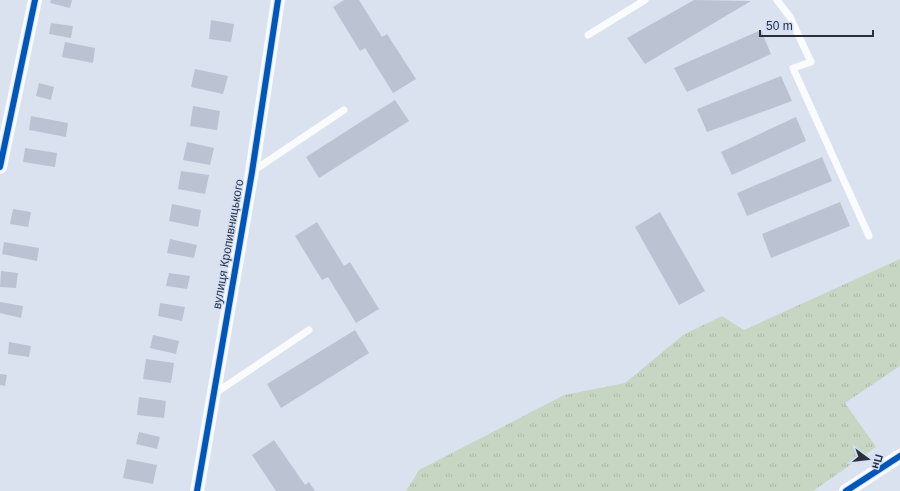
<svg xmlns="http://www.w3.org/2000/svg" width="900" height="491" font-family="Arial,sans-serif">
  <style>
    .grass { fill: url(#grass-tufts) }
    .building { fill: #bbc3d2 }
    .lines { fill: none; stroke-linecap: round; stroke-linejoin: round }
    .lane { stroke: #f9fbfd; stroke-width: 7 }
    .street { stroke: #f9fbfd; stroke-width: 14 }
    .cycleway-casing { stroke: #d2dff8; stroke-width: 8 }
    .cycleway { stroke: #0057b8; stroke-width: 6 }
    .labels { text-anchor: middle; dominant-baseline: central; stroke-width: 3; stroke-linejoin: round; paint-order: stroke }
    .street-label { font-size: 12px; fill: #2b303a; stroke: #d2dff8 }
  </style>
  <defs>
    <pattern id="grass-tufts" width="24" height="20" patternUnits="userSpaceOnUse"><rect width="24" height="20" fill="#c7d6c3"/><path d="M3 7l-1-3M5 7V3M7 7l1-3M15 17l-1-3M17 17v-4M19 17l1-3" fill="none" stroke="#abb8a8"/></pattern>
  </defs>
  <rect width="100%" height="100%" fill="#dae2f0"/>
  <path class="grass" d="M900 259V366L845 403 876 447 813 491H406L419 470 564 395 625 383 683 335 722 316 744 330Z"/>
  <path class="building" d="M51 0H72L70 8 50 3Z
    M344 0H359L382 37 387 34 416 79 393 93 365 48 360 51 333 7Z
    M694 0 751 1 645 64 627 38Z
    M211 20 234 24 231 42 209 39Z
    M51 23 73 26 71 38 49 34Z
    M761 30 771 54 687 92 674 68Z
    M65 42 95 48 93 63 62 57Z
    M195 69 228 76 223 94 191 87Z
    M781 76 792 101 707 132 697 109Z
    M39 83 54 87 51 100 36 96Z
    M395 100 409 121 319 178 306 157Z
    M193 106 220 111 217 130 190 126Z
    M31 116 68 123 66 137 29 130Z
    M796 117 806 141 732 175 721 152Z
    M187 142 214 148 210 165 183 160Z
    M25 148 57 153 55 167 23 162Z
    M822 157 832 181 747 216 737 193Z
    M181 171 209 175 205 194 178 189Z
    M840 202 850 226 771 258 762 234Z
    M172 204 201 210 198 227 169 221Z
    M13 209 31 212 28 227 10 224Z
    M660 212 705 291 679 305 635 227Z
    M317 222 344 266 350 262 379 309 356 323 328 277 322 280 295 236Z
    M170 239 197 245 194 258 167 253Z
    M4 242 39 248 37 261 2 254Z
    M1 271 18 273 16 288 0 287Z
    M169 273 190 276 187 289 166 286Z
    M0 302 23 306 21 318 0 313Z
    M160 303 185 307 182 321 158 316Z
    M355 330 369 353 281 408 267 384Z
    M153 335 179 341 176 354 150 348Z
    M9 342 31 346 29 357 8 354Z
    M146 359 174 363 171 383 143 379Z
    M0 374 7 375 5 386 0 385Z
    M139 397 166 401 164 418 137 415Z
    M139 432 160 437 157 449 136 444Z
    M274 440 305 485 309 482 315 491H276L252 455Z
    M127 459 157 465 153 484 123 478Z"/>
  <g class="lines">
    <path class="lane" d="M777 0 790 17 811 62 793 68 869 236
      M588 35 645 0
      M253 171 344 110
      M214 394 309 330"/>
    <path class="street" d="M0 167 35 0
      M197 491 252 172 278 0
      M846 491 900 456"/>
    <defs>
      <path id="cycleway" d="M0 167 35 0
        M197 491 252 172 278 0
        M846 491 900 456"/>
    </defs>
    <use href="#cycleway" class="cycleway-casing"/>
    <use href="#cycleway" class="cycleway"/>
  </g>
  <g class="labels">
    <g class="street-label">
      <text transform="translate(228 244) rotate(-80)">вулиця Кропивницького</text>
    </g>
  </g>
  <g transform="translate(868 459) rotate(105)" stroke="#d2dff8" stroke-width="3" paint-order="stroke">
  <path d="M0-3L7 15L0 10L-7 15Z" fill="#2b303a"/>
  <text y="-6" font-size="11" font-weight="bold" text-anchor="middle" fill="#2b303a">Пн</text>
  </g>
  <path d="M760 30v6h113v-6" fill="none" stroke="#2b303a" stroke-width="2"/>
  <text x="766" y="30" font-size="12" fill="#2b303a" stroke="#d2dff8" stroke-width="3" paint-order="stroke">50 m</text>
</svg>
